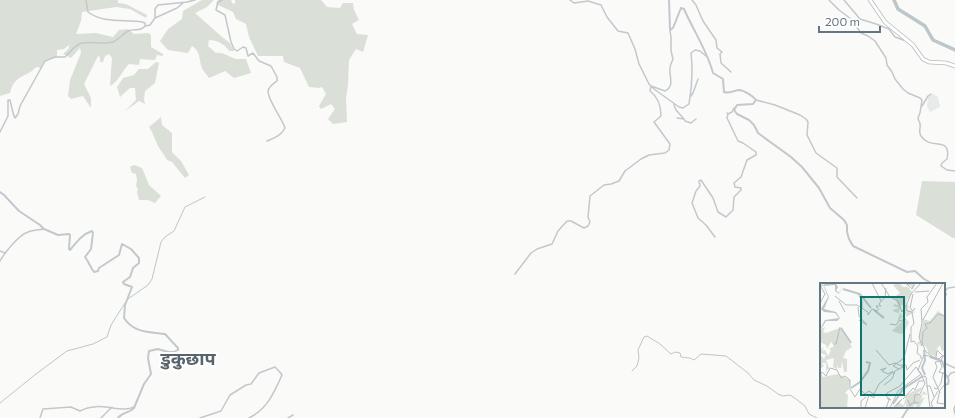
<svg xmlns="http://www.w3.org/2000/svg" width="955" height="418" font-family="Commissioner,'Noto Sans Devanagari',sans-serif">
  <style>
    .built { fill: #e8e9e9 }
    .green { fill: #dadfd7 }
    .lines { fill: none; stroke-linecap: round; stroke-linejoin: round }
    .stream { stroke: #bbc7cb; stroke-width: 1 }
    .river { stroke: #bbc7cb; stroke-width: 3.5 }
    .primary-casing { stroke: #b5babe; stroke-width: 4.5 }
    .minor { stroke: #c3c8cc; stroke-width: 1.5 }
    .tertiary { stroke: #c3c8cc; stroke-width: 2 }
    .primary { stroke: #fff; stroke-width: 3 }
    .labels { text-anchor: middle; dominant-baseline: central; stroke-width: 4; stroke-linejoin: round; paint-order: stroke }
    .district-label { font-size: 18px; font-weight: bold; fill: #57646e; stroke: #fff }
    .inset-river { fill: none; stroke: #bbc7cb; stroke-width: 2 }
    .inset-road { fill: none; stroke: #b5bdc2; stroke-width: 1 }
    .view { fill: #0f766e; fill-opacity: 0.15; stroke: #0f766e; stroke-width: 2 }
    .inset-edge { fill: none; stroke: #657683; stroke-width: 2 }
  </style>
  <rect width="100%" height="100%" fill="#fafaf8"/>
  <path class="built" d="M933 94 938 97 940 107 930 112 927 107 928 96Z"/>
  <path class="green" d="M0 0H118V3L126 4 147 15 146 18 130 9 116 7 82 12 81 21 76 34 96 33 113 37 119 30 128 29 134 34 148 33 151 35V47L163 54V56L157 55 155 60 140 59 139 65 129 64C122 71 119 81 110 86L112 58 109 54 105 56 103 62H100V57L98 56 84 84 91 98V108L83 96 71 99 68 96 70 80 81 53 80 48 71 58 63 54 69 48V45L64 49 57 50V58H50L45 60 41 68 36 67C27 78 14 74 10 93L0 96Z
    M202 0H214L207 7 195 13 222 37 230 43 234 51H229C225 44 217 40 209 40L208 46 216 53C224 52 229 57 236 59 239 59 243 59 246 59L251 73 234 78 225 71 209 78C207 75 205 73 203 70 198 61 202 52 192 46L188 53 168 50 160 41 168 29 182 19 183 11Z
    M218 0H231L233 4 235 3V0H321L327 7 340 8 343 3H353L354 10 359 20 352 24 357 34 368 35 363 52 356 49 349 60 348 85 346 98 347 122 333 124 328 119 335 109 331 104 321 109 319 106 326 94 322 87 319 88 309 87 300 68 284 62 283 56H258L249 37 246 24 236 19 233 12 216 4Z
    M156 62 159 63 155 83 145 91 144 99 145 104 139 101 125 111 136 100 135 88H130L120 97 117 87 123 78 134 75 139 69H148Z
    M161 117 162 125 172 133V152L181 161 189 175 185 178 172 162 167 160C164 154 161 151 158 146 155 139 153 133 149 127Z
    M134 165 142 168 149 185 161 196 155 203 148 200H139L137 192 138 189 136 186 137 180 136 174 132 173 130 167Z
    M922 181 955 182V238H953L916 215Z"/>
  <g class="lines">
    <path class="stream" d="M128 299 148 285 152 279 161 242 165 237 174 231 185 207 205 197
      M632 371 637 366 639 358 638 350 644 337 647 336 660 344 671 354 675 352 680 353 681 357C686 358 689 357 694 360L701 354 726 356 748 373 754 380 767 386 778 394 783 396 790 395 796 399 805 406 809 414 817 418
      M0 403 36 374 67 351 93 344 107 337 111 325 125 303"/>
    <path class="river" d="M894 0 898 9 925 26 933 40 955 50"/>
    <defs>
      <path id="primary" d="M870 0 885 22 913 45 923 59 929 62 946 63 955 66"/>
    </defs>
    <use href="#primary" class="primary-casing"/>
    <path class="minor" d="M222 0 218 2 216 10 225 15 231 42 234 49 237 51 243 47 246 48 248 56 253 53 259 61 271 66 277 77V81C273 84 269 86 268 91 268 101 282 118 285 128 281 136 274 138 267 141
      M570 0 574 3 588 1 601 5 607 17 618 31 628 33 635 49 639 64 649 84 654 89 679 107 683 108 689 104C692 87 693 70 691 53L695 50 700 51 706 56
      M692 0 696 5 703 21 716 40 717 48 722 52 720 54 721 63 731 72
      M829 0 839 10 851 19 861 33 868 36 875 41 886 58 887 65 892 72 895 79 903 89 908 93 920 98 922 100 920 113 918 118C918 120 920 122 920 124 921 128 918 132 921 136 930 151 952 135 947 159L942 163 941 166 947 170 955 171
      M844 0 860 19 876 24 889 29 895 37 906 41
      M155 18V9L158 5 187 2 195 0
      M145 26 150 25 155 18 177 8 183 3
      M691 96 693 93 698 79
      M756 100 775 105 800 115 806 119 808 122 807 135 816 153 837 168V177L857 198
      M674 105 676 110 684 119 677 118
      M922 106 928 96 931 94
      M727 113 728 114 732 112 734 108
      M684 119 685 121 691 123 696 119
      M0 132 8 116V100H10C11 104 13 115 15 118L18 114 20 106 45 61 55 57H65C71 52 74 45 82 43 92 41 103 45 113 42 119 39 123 34 128 31 135 28 140 32 145 26V23L142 22C124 19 104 24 88 12L86 0
      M715 237 706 225 698 218 692 203 696 191 700 186 699 181 701 180 713 198 718 212 726 217 733 210 734 197 741 190V188L735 187 734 183 741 177 747 160 756 155V152L743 143 738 141 727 118 728 114
      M0 251 5 253
      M0 261C5 252 19 235 28 232 33 230 39 230 44 229
      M515 274 531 253 537 249 552 244 558 231 567 221H571L584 228 588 226 590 222 588 217 590 196 604 185 611 184 619 181 625 171 641 159 649 155 665 153 669 150 670 144 654 122 661 116C661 106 658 97 650 91L651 86 665 91C675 86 669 77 670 68 670 65 672 62 673 59L671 51V38L670 30
      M944 292 948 288 955 287
      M944 363 955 368
      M948 377 951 373 955 372
      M955 406 954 409 955 414
      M40 418 43 409 71 407 80 411C99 400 121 414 134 407
      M101 418 112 407
      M200 418 221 411 230 395 246 385 251 384 259 373 275 367 279 371 282 375C274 393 267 409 249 418
      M288 418 293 415"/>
    <path class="tertiary" d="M669 0 670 30 673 28 681 8 684 9C693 30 707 50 713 73L723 79 724 92C730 94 734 90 740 90 745 91 753 96 756 100L753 104 737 105 734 110 737 114 749 120 754 125 758 133 791 157 802 167 819 188 830 208 844 220 847 225V232L849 239 853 246 907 272 915 271 924 279 933 284
      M0 192 4 195 19 211 40 225 44 229 58 235 69 234 70 235 69 249 70 250C77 242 81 235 92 231L93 233 91 249 85 257C89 262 90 267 94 272L98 271 99 268 119 255 122 244 131 249 139 258V263L133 268 130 277 123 282 124 284 132 287 125 305 124 318C134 333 149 332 165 334L178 348V350C171 354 165 351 158 349L149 351 148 358 151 374 144 384 134 408C130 413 122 412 118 418
      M944 291 946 294 944 300
      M944 307V316
      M944 373C947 376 950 379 948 384L944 385
      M902 418 909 407"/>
    <use href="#primary" class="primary"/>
  </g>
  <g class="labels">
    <g class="district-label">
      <text x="188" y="358">डुकुछाप</text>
    </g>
  </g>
  <g transform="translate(820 283)">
    <rect width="125" height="125" fill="#fafaf8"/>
    <path d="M79 0 83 4H87L86 0 95 2 92 6 91 2 87 3 92 9 86 19 89 24 87 26 95 29 86 34 83 22H81L79 30 74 29 73 27 79 25 73 23 74 21 78 22 74 14 80 10 73 2ZM118 28 125 33V66L122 69 120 62 116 67V74L108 70 107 65 100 59 101 63 97 60 101 57 99 54 103 40 102 36 110 38ZM80 30 89 39 84 50 81 51 72 48 84 36 83 34 77 39ZM5 44 3 49 6 50 20 45 32 64 26 68 23 75 27 76V89H24L22 78 21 85H18L17 80V86L13 84 14 75 6 77 10 87 7 86 6 91V80H2L4 83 0 86V71L4 76 6 72 0 70V67L4 64 2 68 5 67 8 73 11 67 9 66 14 63 11 59 7 66 6 62 0 59V46ZM0 88 3 94 18 91 30 97 29 106 25 110 28 112 27 125H0ZM102 104 101 107 97 111 101 112 104 108 107 112 103 111 101 116 105 114 99 125H94L96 123V120L92 125H86V120L83 125H76L79 120 84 122 86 112Z" fill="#dadfd7"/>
    <path d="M8 0H15L17 2 18 5 16 7 19 10 24 0 19 11 15 8V2L4 3 9 14 4 26 16 29 20 35 17 38H6L3 43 0 46 5 37 19 35 15 30 4 29 1 26 8 14 3 2Z" fill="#bbc7cb"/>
    <path class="inset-river" d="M23 6 40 11 51 25M54 27 64 35M21 45 31 60M104 67 105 77 102 85 105 92M110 74 122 78 125 86M31 105 40 99 48 88 50 80 46 79M73 121 83 106 103 93"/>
    <path class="inset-road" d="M52 0 61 18M61 0 70 14 78 18 82 29 86 22M86 0 92 6 95 0M95 9 109 8M38 11 42 18V26M93 11 90 25 93 28 95 25M15 13 26 22H37L48 29V32L52 26 58 28M19 18 25 29M0 20 5 11 1 4 3 0M38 24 39 33 47 42 39 37M59 27 56 23H61L59 21 65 14 66 5M103 37 123 0M70 41 76 42 79 38 86 36M14 61H16L20 44M102 63 99 54 102 40 101 26 108 19 107 14 117 0M56 67 69 82 75 80 81 83M113 74 119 76 123 72 125 75M116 75 117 67 122 72M101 76V73L97 70 98 63 94 58 91 59V44L94 41 92 29 87 28 86 23 91 11 101 0M120 78 122 84 119 89 125 91M79 86 73 83 84 75 90 51M60 87 66 85 62 88 68 91 73 88M0 92 2 89 6 93 10 85 17 87 21 95 25 93 30 97V106L35 114 40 106 45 111 49 108 54 111 59 101 73 89 74 91M103 93 106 94 110 125M125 101 120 107 117 120 125 121M64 102 72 96 75 88 83 84 81 82H86L87 87 93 80 100 77M106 103H110L114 114M114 105 117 106 121 100 123 89M120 110 113 94 117 84 115 79 121 78 123 72M83 116 93 105 95 107 99 98H104M88 117 90 123 92 120H96M99 120 94 119 95 112 100 111 105 100 100 89M41 125V118L46 114M45 125 49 112 54 115V111M66 125 69 117 67 115 71 117 66 113 67 110 80 103 96 84 100 90M70 125 78 108 101 91 98 87 104 72 113 74 106 69 102 60 103 49 107 45 105 41 110 40 118 31 125 33M73 125 82 116 75 125M113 125 111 120 118 108"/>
    <path class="view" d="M41 14H84V112H41Z"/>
    <rect width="125" height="125" class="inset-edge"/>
  </g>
  <path d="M819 26v6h61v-6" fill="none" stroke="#657683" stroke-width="2"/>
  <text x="825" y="26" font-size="12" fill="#657683" stroke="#ffffff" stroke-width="3" paint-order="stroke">200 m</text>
</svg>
